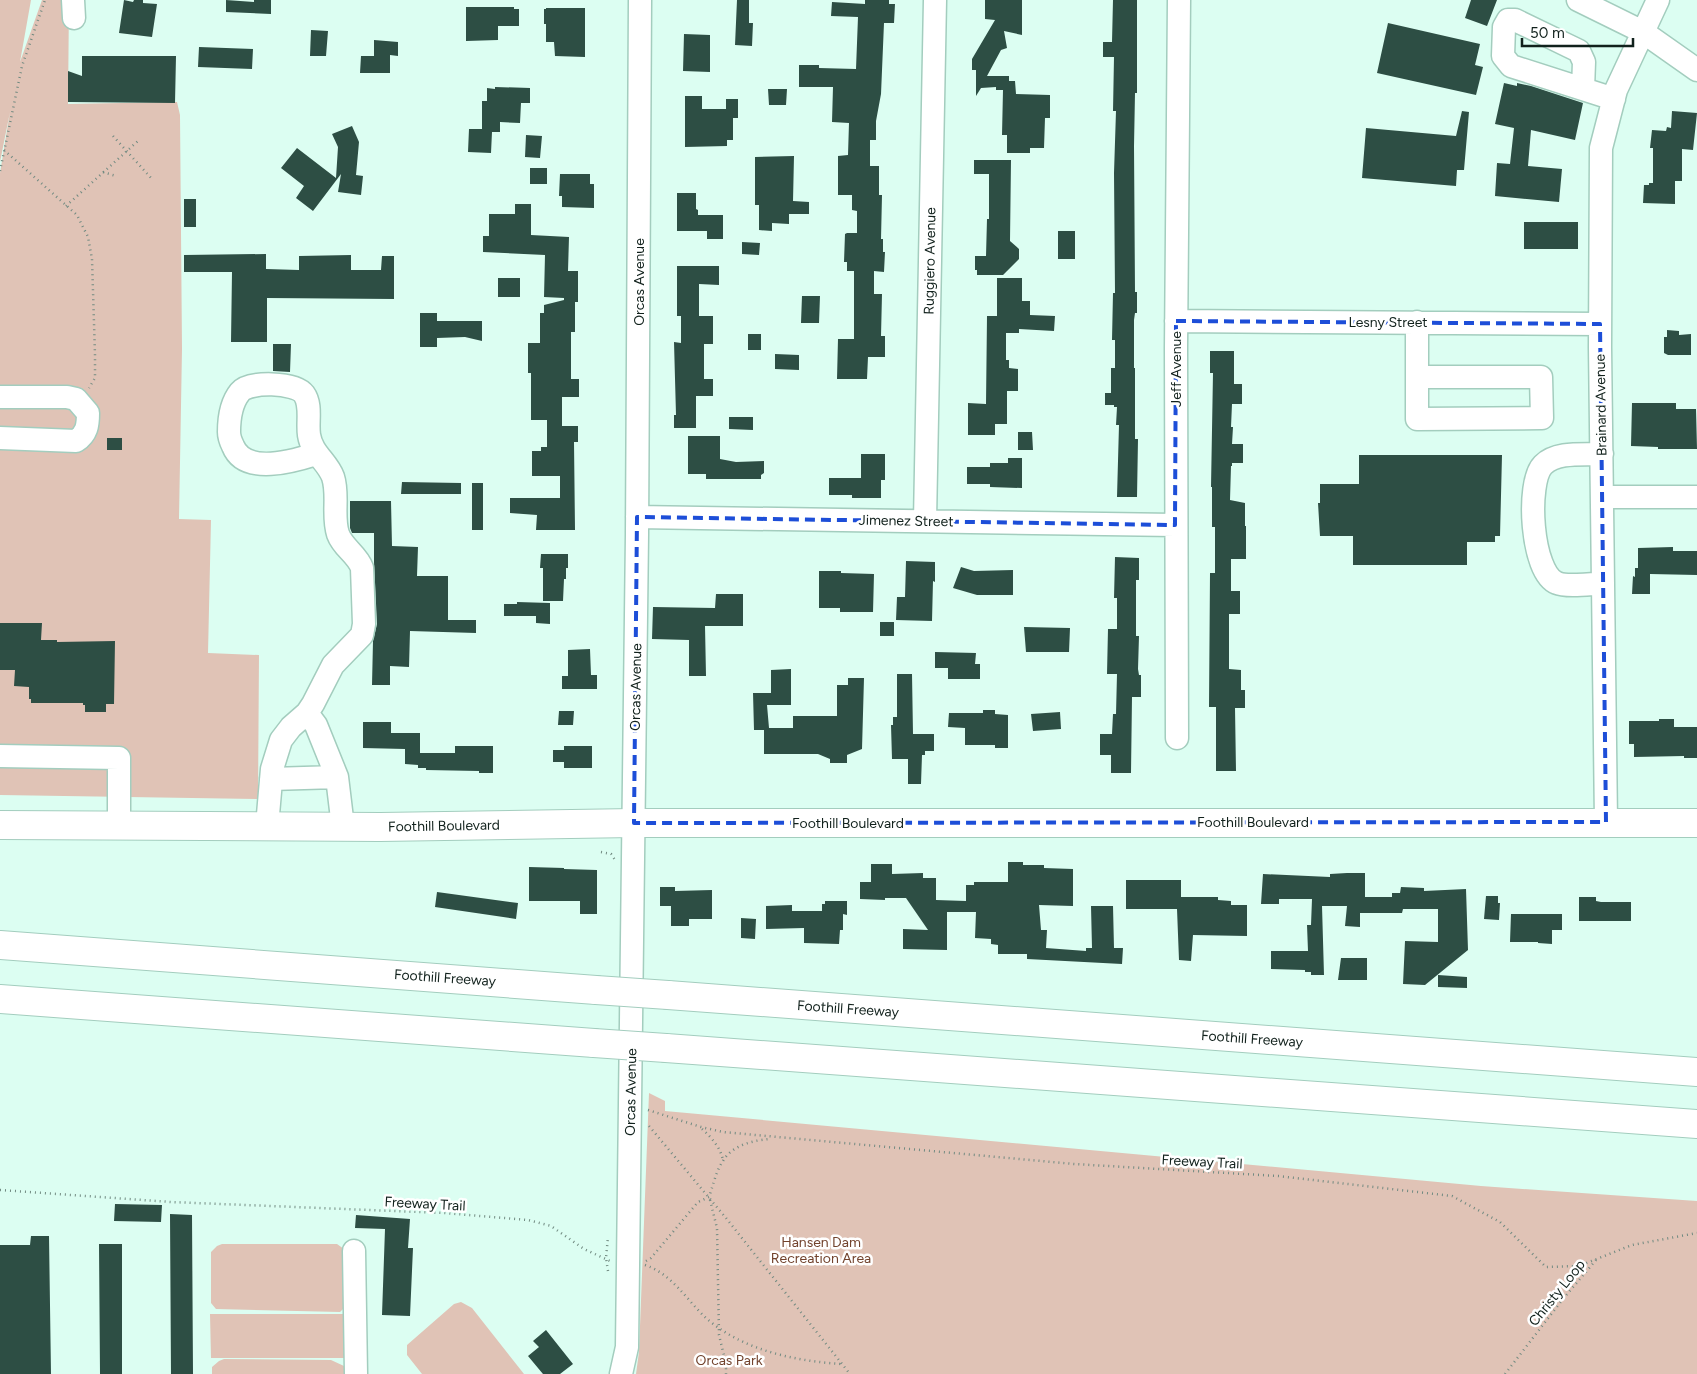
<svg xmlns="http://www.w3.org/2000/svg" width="1697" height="1374" font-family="Figtree,sans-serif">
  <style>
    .green { fill: #e0c3b6 }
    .building { fill: #2d4e44 }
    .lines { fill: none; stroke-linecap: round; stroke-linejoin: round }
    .minor-casing { stroke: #a3cdbe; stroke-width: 25 }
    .major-casing { stroke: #a3cdbe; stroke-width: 30 }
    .highway-casing { stroke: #a3cdbe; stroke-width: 30 }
    .path { stroke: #718a81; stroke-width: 2.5; stroke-dasharray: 1 4; stroke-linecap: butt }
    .minor { stroke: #fff; stroke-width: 22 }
    .major { stroke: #fff; stroke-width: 28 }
    .highway { stroke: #fff; stroke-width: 28 }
    .highway-bridge-casing { stroke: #a3cdbe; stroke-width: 30; stroke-linecap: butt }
    .highway-bridge { stroke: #fff; stroke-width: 28 }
    .marked { fill: none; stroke: #1d4ed8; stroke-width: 4; stroke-dasharray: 10 6; stroke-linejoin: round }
    .labels { text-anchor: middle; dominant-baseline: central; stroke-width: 5; stroke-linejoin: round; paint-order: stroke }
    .street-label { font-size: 14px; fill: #11211c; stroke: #fff }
    .park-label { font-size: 14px; fill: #72432d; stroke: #fff }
  </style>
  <rect width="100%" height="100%" fill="#dcfef2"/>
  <path class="green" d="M0 0H31L20 62 42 0H69L68 104 177 102 180 115 182 349 179 519 211 520 208 653 259 655 258 799 0 795V173L10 112 0 162Z
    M649 1093 665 1101V1111L1481 1186 1697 1201V1374H636L639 1352Z
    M222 1244H337L344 1249 345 1307 340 1312 216 1309 211 1303V1252L217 1246Z
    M461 1302 472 1308 524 1374H422L407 1355V1345L454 1304Z
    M210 1314H344L345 1358H211Z
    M224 1359 331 1360 344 1366 346 1374H212V1367L219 1361Z"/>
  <path class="building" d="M124 0 133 2 134 0H143V3L157 4 152 37 119 33Z
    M226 0 254 2V0H271V14L226 12Z
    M737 0H749V23H753L752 46 735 45Z
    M865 0H889V4H895L894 23H884L881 94 876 121V140H870V166H879V195H882L881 239H883V252H885L884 272 874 271V294H882L881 336H885V357H868L867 379H837L838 339H854V271H847V262H844L845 234 847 233H857V211L852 210V195H838V156L848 155 849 123 832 122 833 87H799V65H819V68L856 69 858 17 831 16 832 2 865 4Z
    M985 0H1022V35L1004 31 1007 48 1001 50 987 76H1009V81H1015L1016 94 1050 95V118H1045L1044 148H1030V153H1007V135H1002L1003 90H996V87L981 88 976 96V70H972V59L995 20 985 19Z
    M1113 0H1137V93H1135L1134 146 1135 292H1137V313H1135L1134 320V368H1135V439H1138L1137 497H1117L1119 425H1116L1117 407H1114V405H1105V393H1111V368H1115V340H1112L1113 293H1115L1114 173 1116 111H1113L1114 57H1103V42H1112Z
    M1471 0H1497L1487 26 1465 18Z
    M466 7H514V9H519V26H498V40L466 41Z
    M546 8H585V57L555 56 554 42H546V24H544V9H546Z
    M1388 23 1480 44 1475 65 1483 67 1476 95 1377 73Z
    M311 30 328 31 326 56H310Z
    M684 34 710 35V72L683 71Z
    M374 40 398 42V56L390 55V73H360L361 56H374Z
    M199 47 253 49 252 69 198 67Z
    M82 56H176L175 103 68 102V71L82 76Z
    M1504 83 1517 86V83L1531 86 1583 103 1575 140 1531 130 1528 166 1562 169 1559 202 1495 196 1497 163 1510 164 1514 128 1495 124Z
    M495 87 530 88V103H521L520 123 500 122V132H492L491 153 468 152 469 129H482V101H487V88L495 89Z
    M768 89H787L786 105H769Z
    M685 96H702V109H726V99H738V118H733V140H727V146L685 147Z
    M1462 111 1469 112 1464 170H1457L1456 186 1362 178 1366 128 1456 136Z
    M1672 111 1697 113 1693 150 1682 149V181H1675V204L1643 203 1644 185H1649V183H1653V148H1650L1652 130 1666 131 1667 127 1671 128Z
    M352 126 359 142 356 175 363 176 361 195 338 192 341 174 313 211 296 198 304 186 281 168 297 148 336 178 338 147 332 134Z
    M526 135 542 136 540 158 525 157Z
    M794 156 793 201 809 202V214H789V224L772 223V231L759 230V205H755V157Z
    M974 160H1011L1010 241 1019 249V259L1003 275H977V270H975V256H986L987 219H989V174H974Z
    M530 168H547V184H530Z
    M560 174H590V184H594V208L562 207V196H559Z
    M677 193H696V209L698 210V215H723V239H707V231H677Z
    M184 199H196V227H184Z
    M515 204H531V235L569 237 568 271H578V302H575V332H571V379H579V397H562V426H578V442H574L575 530H536L537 515 510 513V498H560V476H532V451H541V447H547V420H531V373H528V343H540V313H544V305L564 300V298L544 297 545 255 483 252V236H489V214H515Z
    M1524 222H1578V249H1524Z
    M1058 231H1075V259H1058Z
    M742 242 760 243 759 255 742 254Z
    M266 254V269L299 270V256L351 255V270H381L382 256H394V299L267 298V342H231L232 272H184V255Z
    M677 266H719V285L699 284V316H713V344H704V379H713V396H696V428H674V415H676L674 342 681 343V316H677Z
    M498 278H520V297H498Z
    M997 278H1022V301H1030V315L1055 316 1054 331 1019 329V333H1006V360H1009V368L1018 369V391H1007V424H995V435H968V403L986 404 987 316H997Z
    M802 296H820L819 323H801Z
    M420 313H437V321H482V341L465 337 437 338V347H420Z
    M1667 330 1679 331V335L1691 334V355H1668L1664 353V337H1667Z
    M748 334H761V350H748Z
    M273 344H291L290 372 273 371Z
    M1210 351H1234V384H1242V404H1232L1231 427H1233L1232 444H1243V463H1232V466H1231L1230 500 1245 503V526H1246V559H1231V591H1240V614H1229V669L1241 670V690H1245V708H1235L1236 771H1216V707H1209L1210 573H1215V527H1212V487H1211L1213 373H1210Z
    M775 354 799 355V370L775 369Z
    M1632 403H1676V409H1696L1697 449H1658V447L1631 446Z
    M729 417H753V430L729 429Z
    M1018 432H1032L1033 450H1018Z
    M688 436H720V459L736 462 764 461V473L761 475V479H706V474H688Z
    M107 438H122V450H107Z
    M861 454H885V480H881V498H852V495H829V478H861Z
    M1359 455H1502L1500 536H1495V542H1467V565H1353V536H1320L1318 503H1320V484H1359Z
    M1008 458H1022V488L990 487V484H967V467H990V463H1008Z
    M402 482 461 483V494H401Z
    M472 483H483V530H472Z
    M350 501H391L392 546 418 547 417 576H448V620H476V633L410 631 409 667 390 666V685H372L373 641 377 624 374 562V533H352L350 528Z
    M1673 547V551H1697V575L1650 574V594H1632L1633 576 1635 577V568H1638V548Z
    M541 554H568V568H566V579H564L563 601H543V568H540Z
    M1115 557 1139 558V580H1136V636H1139L1138 669 1139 675H1141V697H1132L1131 773H1111V755H1100V734H1112L1113 714H1116L1117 674H1107L1108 629H1117V598H1114Z
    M906 561 935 562V582L933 581 932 621 896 620 897 597H905Z
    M961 567 974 571 1013 570V595H977L953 588Z
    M819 571H841V573L874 574 873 612H840V608H819Z
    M716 594H743V626H705L706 676H689V640L652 639 653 607 715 608Z
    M517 602 550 603V624L536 623V616H504V604H517Z
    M880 622H894V636H880Z
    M0 623H42L41 640H57V642L115 641 114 704H106V712H85V705H83V703H31V699H29V687L14 686 15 670H0Z
    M1024 627 1070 628 1069 652H1026Z
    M590 649 591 675H597V689H562V676H568V650Z
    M935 652 976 653 975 664H980V679H948V668H935Z
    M791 669V705H767L769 728H793V716H837V685H848V678H864L862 749 847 755V763H830V759L818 754H764V730H754L753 693H771V670Z
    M897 674H912L913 734H934V751H925V755H922L921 784H908V759H892L891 725H893V717H897Z
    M983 710H995V714L1008 715V748H995V745H965V728L948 727 949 713H983Z
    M559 711H574L573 725H558Z
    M1060 712 1061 729 1033 731 1031 714Z
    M1659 719H1674V727H1697V758H1684V756L1634 757V744H1629V721H1659Z
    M363 722H391V733H420V753H455V746H493V773H479V771L426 770V768H418V765L405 764V749L363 748Z
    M564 746H592V768H564V762H553V750H564Z
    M1008 862H1023V865H1044V868L1073 869V906L1039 905 1041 930H1047L1046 948 1086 951V948H1092L1091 906H1113L1114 948H1123L1122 964 1027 959V954H998V945L991 944V939L975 938 976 912H947V950L903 949V929L928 930 906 898H885V900L860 899V882H871V864H892V874L923 873V878H936V900L966 901V885H974V882H1008Z
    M529 867 564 868V869L597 870V914H580V901H529Z
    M1347 873H1365V897H1392V893H1400L1401 887 1424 888V891L1466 889 1468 950 1425 985 1403 984 1405 941 1438 942V909H1403L1402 913H1360V927L1345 926 1347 906H1322L1324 975H1311V972H1305V970L1271 969V951H1308L1307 925H1311L1312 899H1279V904H1261L1263 874 1330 877V874Z
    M1126 880H1181V897H1218V900L1231 901V905H1247V936L1193 935 1191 961 1179 960 1177 909H1126Z
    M660 887H675V891L712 890V919H689V926H671V906H660Z
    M437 892 518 903 516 919 435 907Z
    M1486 896H1498V903H1500L1499 920 1484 919Z
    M1579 897H1596V901L1601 902H1631V921H1579Z
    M825 901H847V915L843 914V930H840L839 944 804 943V928L766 929V906L792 905V911H822V904H825Z
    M1511 914H1562V930H1552V944L1538 943V942H1510Z
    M741 918 756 919 755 939 741 938Z
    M1341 958H1367V980H1338Z
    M1438 975 1467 977V988L1438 987Z
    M115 1204 162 1205 161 1222 114 1221Z
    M170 1214 192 1215 193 1374H171Z
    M356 1215 410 1219 408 1248H413L410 1316 382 1315 385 1229 355 1228Z
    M31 1236H49L51 1374H0V1245H30Z
    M99 1244H122V1374H100Z
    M546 1330 573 1364 560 1374H543L528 1356 539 1347 533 1341Z"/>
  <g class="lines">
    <defs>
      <path id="minor" d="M73 0 74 18
        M1578 0 1643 32 1697 70
        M1583 89 1584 62 1579 51 1515 20H1508L1504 27 1503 56 1511 66 1614 99
        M1176 321 1600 324
        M1417 322V419L1542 418 1541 377H1417
        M0 397H67L76 399 88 413C88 425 87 434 76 441L0 438
        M1602 454C1584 455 1557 451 1543 465 1526 482 1531 573 1557 583 1566 587 1592 584 1603 583
        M1602 497H1697
        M637 517 1175 525
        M925 521 935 0
        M307 713 316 725 337 777 343 827
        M1177 738 1176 348 1179 0
        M0 756 119 758V826
        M271 779 337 777
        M1606 822 1600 347 1601 148 1616 90 1658 0
        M267 826 272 769 281 740 291 727 307 713 313 704 333 665 362 635 364 624 362 568C357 554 343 548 338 534 332 516 339 495 333 477 327 461 312 454 309 435 307 422 312 405 304 394 295 382 249 381 240 392 231 403 229 419 229 432 229 437 231 442 233 446 245 476 294 461 316 454
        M354 1251 356 1374
        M621 1374 627 1347 637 534 640 0"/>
      <path id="major" d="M0 825 380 827 634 823H1697"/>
      <path id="highway" d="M0 945 596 990
        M668 995 1697 1072
        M0 999 594 1043
        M666 1048 1697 1124"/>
    </defs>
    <use href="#minor" class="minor-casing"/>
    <use href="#major" class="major-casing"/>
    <use href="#highway" class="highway-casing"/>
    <path class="path" d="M113 136 152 179
      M4 150 77 215 88 237 92 259 95 355V378L89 388
      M0 171 22 66 45 0
      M103 172 116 176
      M66 206 138 141
      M601 852 611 854 615 860
      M648 1110 701 1127 723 1132 1074 1164 1278 1176 1452 1196 1500 1222 1546 1267 1579 1266 1632 1245 1697 1233
      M649 1126 726 1218 850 1374
      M702 1129C712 1138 720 1147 723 1160
      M0 1190 171 1202 444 1213 528 1220 551 1226 584 1249 610 1261
      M710 1200 717 1228 719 1335 726 1364V1374
      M646 1261 651 1258 698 1202 709 1197C713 1186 716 1171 723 1161 732 1145 754 1140 771 1139
      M645 1265C672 1274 686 1299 705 1317 741 1350 795 1361 841 1364
      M608 1271 606 1258 608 1237
      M1505 1374 1563 1299 1596 1260"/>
    <use href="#minor" class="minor"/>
    <use href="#major" class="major"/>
    <use href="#highway" class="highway"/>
    <defs>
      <path id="highway-bridge" d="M596 990 668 995
        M594 1043 666 1048"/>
    </defs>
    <use href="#highway-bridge" class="highway-bridge-casing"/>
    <use href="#highway-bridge" class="highway-bridge"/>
  </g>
  <path class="marked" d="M1176 321 1600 324 1606 822 634 823 637 517 1175 525Z"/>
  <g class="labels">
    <g class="street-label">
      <text transform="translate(930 261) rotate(-89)">Ruggiero Avenue</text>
      <text transform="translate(639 282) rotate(-90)">Orcas Avenue</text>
      <text x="1388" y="322">Lesny Street</text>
      <text transform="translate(1176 369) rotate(-90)">Jeff Avenue</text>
      <text transform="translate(1601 405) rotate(-91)">Brainard Avenue</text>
      <text transform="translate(906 521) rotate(1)">Jimenez Street</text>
      <text transform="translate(636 687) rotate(-89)">Orcas Avenue</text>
      <text x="1253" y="822">Foothill Boulevard</text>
      <text x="848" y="823">Foothill Boulevard</text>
      <text transform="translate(444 826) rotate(-1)">Foothill Boulevard</text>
      <text transform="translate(445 978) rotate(4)">Foothill Freeway</text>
      <text transform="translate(848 1009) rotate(4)">Foothill Freeway</text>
      <text transform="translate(1252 1039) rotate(4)">Foothill Freeway</text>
      <text transform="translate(631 1092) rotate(-89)">Orcas Avenue</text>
      <text transform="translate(1202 1162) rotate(3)">Freeway Trail</text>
      <text transform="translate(425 1204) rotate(3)">Freeway Trail</text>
      <text transform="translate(1557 1293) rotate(-51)">Christy Loop</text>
    </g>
    <g class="park-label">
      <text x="821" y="1242">Hansen Dam<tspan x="821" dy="16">Recreation Area</tspan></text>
      <text x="729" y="1360">Orcas Park</text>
    </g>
  </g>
  <path d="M1522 38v8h111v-8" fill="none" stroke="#11211c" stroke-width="2.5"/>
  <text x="1530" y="38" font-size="15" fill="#11211c" stroke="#ffffff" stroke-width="4" paint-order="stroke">50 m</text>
</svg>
